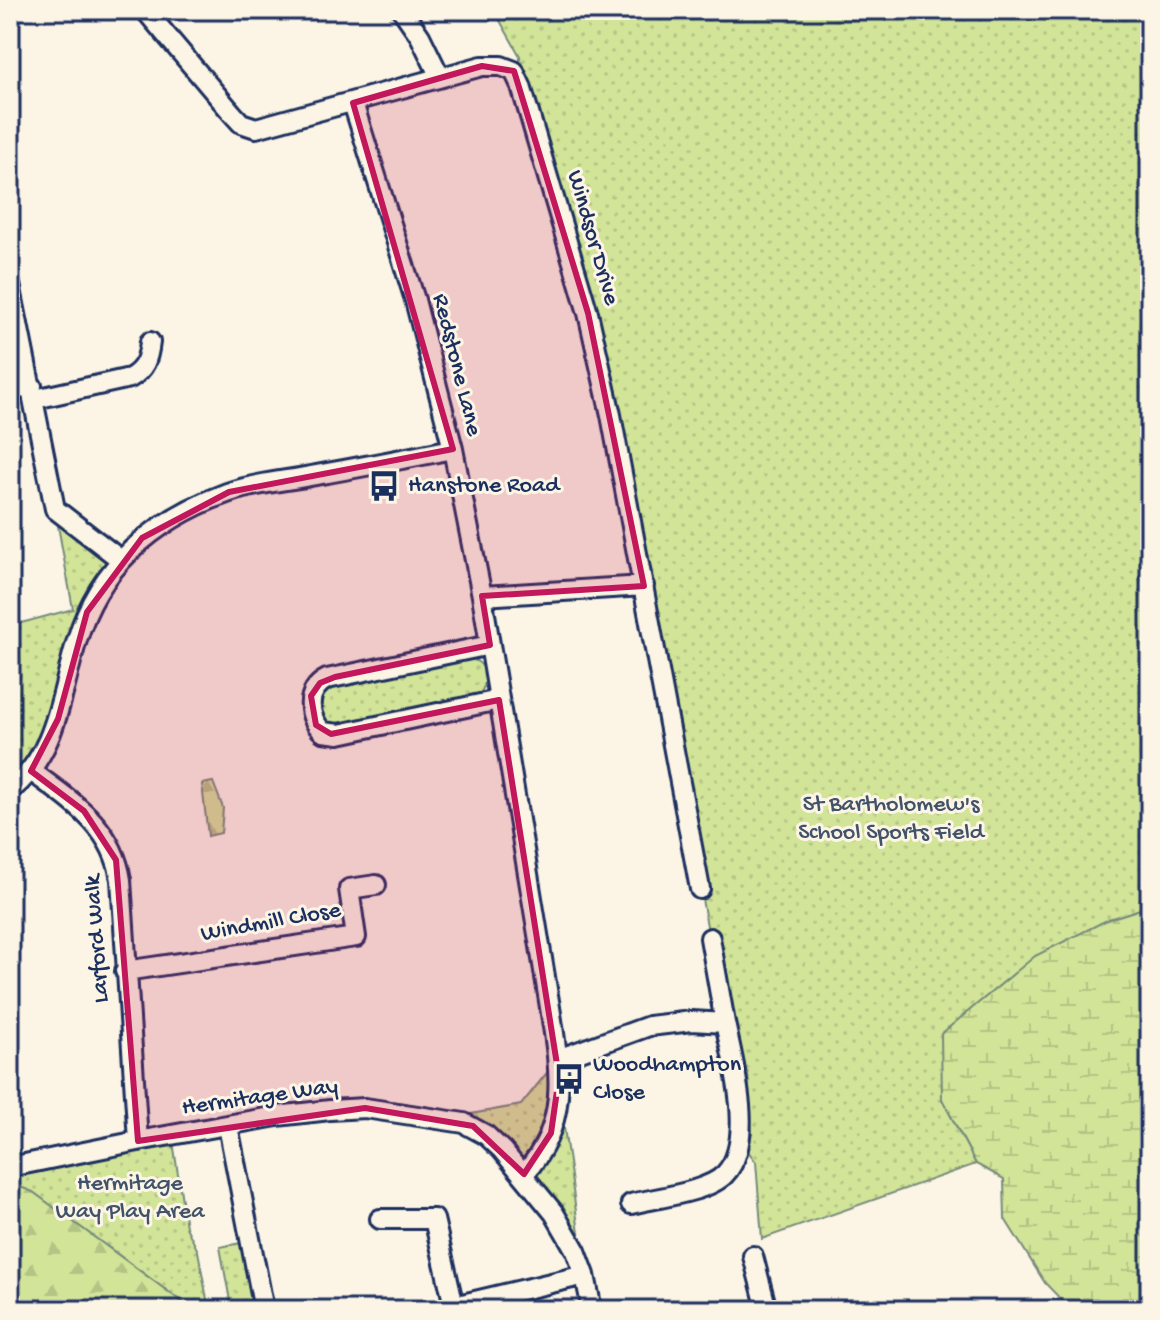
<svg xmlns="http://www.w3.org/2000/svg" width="1160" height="1320" font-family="'Gochi Hand',sans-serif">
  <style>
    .green { fill: url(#green-dots); stroke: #768a7b; stroke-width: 2 }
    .forest { fill: url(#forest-firs); stroke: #768a7b; stroke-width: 2 }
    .wetland { fill: url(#wetland-marsh); stroke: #768a7b; stroke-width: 2 }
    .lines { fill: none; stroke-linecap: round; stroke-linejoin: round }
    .street-casing { stroke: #1b2f5e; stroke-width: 24 }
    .street { stroke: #fcf5e5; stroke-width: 18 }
    .marked { fill: #c2185b; fill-opacity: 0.2; stroke: #c2185b; stroke-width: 6; stroke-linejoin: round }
    .labels { text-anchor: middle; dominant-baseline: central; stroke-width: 6; stroke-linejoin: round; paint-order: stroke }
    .street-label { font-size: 24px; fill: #1b2f5e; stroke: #fcf5e5 }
    .poi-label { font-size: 24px; fill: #1b2f5e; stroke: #fcf5e5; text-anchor: start }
    .park-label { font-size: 24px; fill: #40536a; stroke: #fcf5e5 }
  </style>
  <defs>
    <pattern id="green-dots" width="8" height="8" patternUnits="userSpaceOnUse" patternTransform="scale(2)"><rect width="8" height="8" fill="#d2e498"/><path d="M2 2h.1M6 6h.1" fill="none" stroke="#b4c485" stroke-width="1.8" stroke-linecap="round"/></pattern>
    <pattern id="forest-firs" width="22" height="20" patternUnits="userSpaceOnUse" patternTransform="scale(2)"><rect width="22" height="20" fill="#d2e498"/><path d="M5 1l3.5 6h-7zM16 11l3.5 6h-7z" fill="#b4c485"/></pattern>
    <pattern id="wetland-marsh" width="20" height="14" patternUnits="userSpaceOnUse" patternTransform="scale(2)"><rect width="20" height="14" fill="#d2e498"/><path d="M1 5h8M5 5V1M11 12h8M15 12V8" fill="none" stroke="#b4c485"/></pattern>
  </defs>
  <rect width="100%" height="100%" fill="#fcf5e5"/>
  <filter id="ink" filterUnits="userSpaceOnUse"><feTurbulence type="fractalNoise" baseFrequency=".0125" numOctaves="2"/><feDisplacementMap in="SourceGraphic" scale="16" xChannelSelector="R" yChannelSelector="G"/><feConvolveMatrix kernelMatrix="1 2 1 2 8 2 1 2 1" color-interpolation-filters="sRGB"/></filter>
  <g filter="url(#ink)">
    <path class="green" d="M494 10H1150V906L1109 919 942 1099 976 1164 762 1239 756 1162 748 1151 752 1133 748 1073 735 1075 611 415 521 86 520 56Z
      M55 509 121 560 102 586 62 703 10 791V626L73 609Z
      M465 658C487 660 491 679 479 695L338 726 324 723 319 718V695L327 688Z
      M558 1059 559 1093 585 1274 554 1213 464 1123 471 1114 521 1105Z
      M172 1135 186 1227 198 1251 209 1310H193L105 1245 10 1310V1167Z
      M241 1243 253 1310H211L231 1306 220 1247Z"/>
    <path class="forest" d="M213 782 223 808 221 833 208 836 202 784Z
      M10 1183 33 1192 193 1310H10Z"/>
    <path class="wetland" d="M1150 906V1310H1071L1045 1283 1005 1219 1004 1179 976 1164 942 1099 941 1034 1035 956 1109 919Z"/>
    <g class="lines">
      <defs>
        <path id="street" d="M145 10 232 113 241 123 256 128 482 66H501L514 71 521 86 588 313 611 415 700 889
          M402 10 420 36 440 77
          M353 103 415 300 453 449 482 596 549 1001C559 1066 572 1121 524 1174
          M10 284 55 509 121 560
          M10 391 32 386
          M35 399 130 378C145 369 148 359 150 342
          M482 596 644 586
          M490 645 327 679C305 690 307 716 323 732L339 734 499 700
          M31 771C71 801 113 826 121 880L138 1141
          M10 791C58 752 60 695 77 640 99 565 156 519 227 493 254 483 287 481 316 475 362 467 407 458 453 449
          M710 938 725 1023
          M125 971 356 937 349 889 376 885
          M558 1059 649 1026 692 1021 725 1023C733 1062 756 1142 725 1174 709 1192 655 1198 631 1204
          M228 1126 264 1310
          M10 1167 138 1141 277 1116 330 1110 365 1108 464 1123 486 1135 502 1150 554 1213 576 1251 585 1275 592 1310
          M380 1219H434L454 1306 585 1275
          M753 1256 767 1310"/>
      </defs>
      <use href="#street" class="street-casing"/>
      <use href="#street" class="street"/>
    </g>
  </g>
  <path class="marked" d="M482 66 514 71 588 313 644 586 482 596 490 645 335 677 320 683 311 696 316 725 331 734 499 700 559 1077 551 1133 524 1174 473 1126 365 1108 138 1141 116 860 84 811 31 771 58 719 87 612 142 538 229 492 453 449 353 103Z"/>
  <defs>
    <symbol id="bus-bare" viewBox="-9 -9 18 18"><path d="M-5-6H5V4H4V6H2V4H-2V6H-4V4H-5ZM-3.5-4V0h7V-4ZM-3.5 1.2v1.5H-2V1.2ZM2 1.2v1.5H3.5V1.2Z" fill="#1b2f5e" stroke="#fcf5e5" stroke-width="2.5" paint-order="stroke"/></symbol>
  </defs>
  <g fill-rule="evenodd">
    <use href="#bus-bare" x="362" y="464" width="44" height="44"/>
    <use href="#bus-bare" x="547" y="1057" width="44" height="44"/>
  </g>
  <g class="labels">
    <g class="street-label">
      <text transform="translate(592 238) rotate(74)">Windsor Drive</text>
      <text transform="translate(456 365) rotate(76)">Redstone Lane</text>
      <text transform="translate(271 923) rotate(-10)">Windmill Close</text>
      <text transform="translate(98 939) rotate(-94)">Larford Walk</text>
      <text transform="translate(260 1098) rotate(-8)">Hermitage Way</text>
    </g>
    <g class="poi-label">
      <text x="408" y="486">Hanstone Road</text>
      <text x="593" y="1065">Woodhampton<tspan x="593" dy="28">Close</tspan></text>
    </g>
    <g class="park-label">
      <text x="891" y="805">St Bartholomew's<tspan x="891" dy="28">School Sports Field</tspan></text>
      <text x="130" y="1184">Hermitage<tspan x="130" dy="28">Way Play Area</tspan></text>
    </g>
  </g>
  <rect width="1160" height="1320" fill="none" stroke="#fcf5e5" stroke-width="40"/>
  <rect x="20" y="20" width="1120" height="1280" fill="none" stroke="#1b2f5e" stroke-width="3" filter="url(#ink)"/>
</svg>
